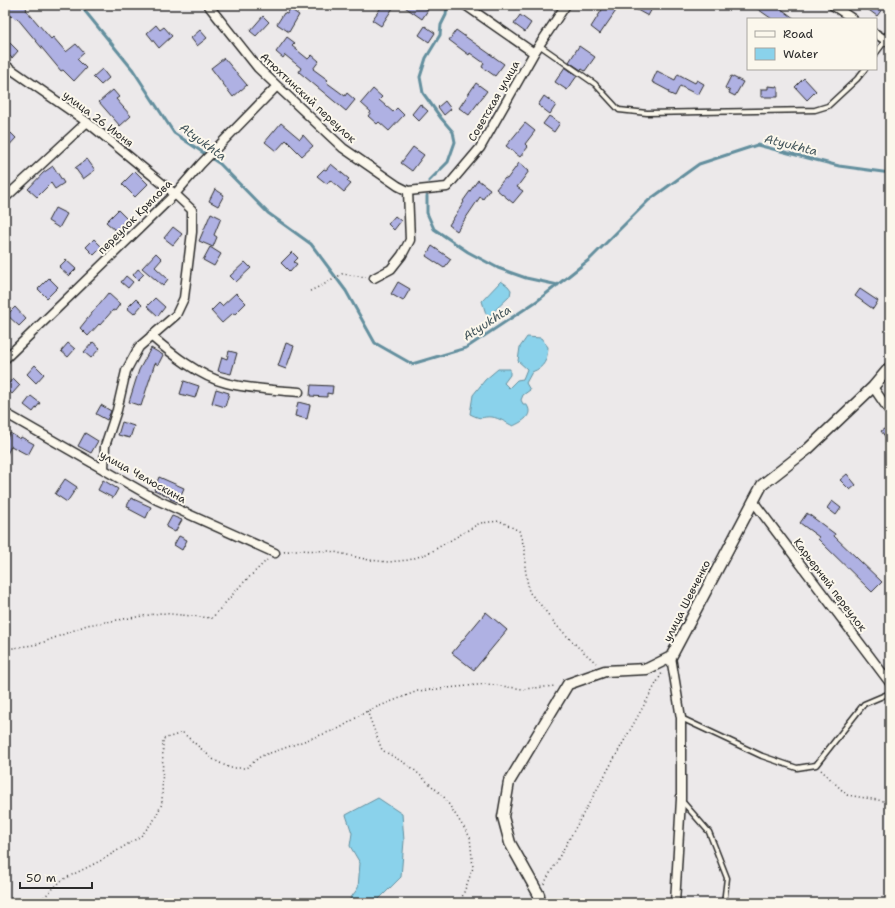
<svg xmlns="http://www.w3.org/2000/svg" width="895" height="908" font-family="'Shantell Sans',sans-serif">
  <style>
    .water { fill: #8ad2eb; stroke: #648f9e }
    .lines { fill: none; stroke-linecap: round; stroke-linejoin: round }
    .stream { stroke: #648f9e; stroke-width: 3 }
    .building { fill: #afb1e3; stroke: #2b2b2b }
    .service-casing { stroke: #2b2b2b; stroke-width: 7 }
    .minor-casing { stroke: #2b2b2b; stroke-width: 11 }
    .tertiary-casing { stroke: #2b2b2b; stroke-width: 13 }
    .path { stroke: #2b2b2b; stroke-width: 1.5; stroke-dasharray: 1 3; stroke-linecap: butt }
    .service { stroke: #fbf7ec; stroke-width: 4 }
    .minor { stroke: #fbf7ec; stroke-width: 8 }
    .tertiary { stroke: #fbf7ec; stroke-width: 10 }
    .labels { text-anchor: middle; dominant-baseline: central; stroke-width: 4; stroke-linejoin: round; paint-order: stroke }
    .street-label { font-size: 11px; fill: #2b2b2b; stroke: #fbf7ec }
    .water-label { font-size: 12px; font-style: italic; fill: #43555b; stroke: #fbf7ec }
  </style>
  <rect width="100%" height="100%" fill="#ece9ea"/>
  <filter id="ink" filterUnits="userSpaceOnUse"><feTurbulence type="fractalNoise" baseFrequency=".025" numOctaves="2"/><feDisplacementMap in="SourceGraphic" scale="8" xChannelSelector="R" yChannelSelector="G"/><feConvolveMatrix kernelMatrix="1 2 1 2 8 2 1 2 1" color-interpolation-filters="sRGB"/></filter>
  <g filter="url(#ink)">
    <path class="water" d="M501 281 508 286 511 290 510 296 490 315 486 314 482 301Z
      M527 337 541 338 548 347C547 360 545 367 532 372L526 383 530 390 523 395 521 400 523 404H526C535 415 522 422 513 426 507 423 499 418 492 417 480 416 484 421 470 414L473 395 485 380 498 369H510V375L504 383 509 388 517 380 523 379 527 369 518 361 520 347Z
      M378 798 402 814 404 841 401 877 375 903H347L358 888 360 863 350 846 352 833 346 815Z"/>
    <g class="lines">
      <path class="stream" d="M80 5 133 70 174 133 220 164 268 213 311 244 346 291 375 343 412 364 466 348 537 301 590 259 649 200 699 164 757 145 839 166 890 173
        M429 181 448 162 455 142 453 132 441 118 423 93 420 77 426 58 440 35 441 25 446 15 447 5
        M427 196V213L434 229 468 252 498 268 526 278 558 285"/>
    </g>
    <path class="building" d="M13 5H23L27 9 26 10 51 39 53 37 66 52 76 44 84 53 77 59 86 68 74 81 63 70 61 71 17 18 15 19 12 16 11 17 6 11Z
      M383 5H395L381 26 372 20Z
      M402 5H421L428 10 422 19Z
      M605 5H620L600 34 591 27Z
      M628 5H654L648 16Z
      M752 5H776L795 19H772Z
      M862 5H879L883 8 877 16Z
      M290 9 299 15 289 32 277 24 284 13 287 14Z
      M520 15 531 23 525 32 514 24Z
      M263 16 269 22 256 36 250 31Z
      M156 25 160 30 164 27 172 36 159 48 147 33Z
      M425 26 435 33 429 42 419 35Z
      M200 30 207 38 197 46 191 38Z
      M456 30 504 64 495 76 482 67 484 63 470 53 469 55 449 40Z
      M287 37 295 43 292 46 308 59 312 55 319 61 313 69 328 80 326 82 345 96 347 93 355 100 346 111 299 72 301 68 285 55 283 58 276 52Z
      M9 42 18 51 12 58 5 52V46Z
      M579 46 595 57 585 71 582 69 581 70 569 62Z
      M224 58 247 85 233 97 211 68Z
      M565 67 577 76 567 90 555 82Z
      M102 69 109 78 101 85 93 77Z
      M657 71 675 80 678 74 695 83 697 80 704 84 698 95 680 86 675 96 668 93 669 91 652 82Z
      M731 76 743 82 735 96 729 93 730 91 725 88Z
      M804 78 816 91 807 100 795 87Z
      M476 83 487 91 469 115 459 108Z
      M768 86 778 87V97H761V89H768Z
      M373 89 382 97 379 100 393 112 397 108 404 115 389 131 379 122 377 124 368 116 371 112 361 103Z
      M113 90 119 97 116 99 131 116 120 126 99 102Z
      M544 96 556 105 550 114 538 105Z
      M445 101 451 109 444 115 438 107Z
      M420 104 428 111 419 121 412 114Z
      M549 116 560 123 554 132 543 124Z
      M281 123 300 139 303 135 313 146 302 156 286 140 276 151 265 142Z
      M525 123 535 131 525 144 528 147 520 157 506 146Z
      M11 133 16 138 5 150V139Z
      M413 147 424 155 412 171 401 163Z
      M87 159 95 170 83 179 75 168Z
      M519 163 529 171 517 187 523 191 513 203 496 189 505 178 507 179Z
      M331 164 349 179 347 181 351 184 344 192 330 180 327 184 317 176 324 169 326 170Z
      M53 166 64 183 55 189 51 183 37 197 28 189 43 173Z
      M135 171 148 184 135 197 122 184Z
      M478 180 490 189 483 199 480 197 457 231 449 225 464 202 463 201Z
      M215 189 224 195 218 206 209 201Z
      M55 208 67 214 59 228 48 221Z
      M118 210 127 219 116 231 106 222Z
      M211 213 221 218 214 235 217 237 213 247 199 241Z
      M395 216 401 221 394 230 388 224Z
      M173 227 182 234 173 245 164 238Z
      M94 239 102 247 94 255 86 247Z
      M432 246 451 259 444 268 426 256Z
      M210 247 221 254 214 266 203 260Z
      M292 252 298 258 294 262 297 264 290 272 281 263Z
      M156 253 162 259 155 267 168 279 163 286 142 268Z
      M66 260 76 269 69 276 59 267Z
      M245 262 251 268 236 282 230 276Z
      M138 269 144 274 138 280 133 275Z
      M126 276 133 282 128 288 121 282Z
      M49 278 58 287 47 298 38 289Z
      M398 282 410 289 403 301 391 294Z
      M860 289 878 301 873 309 855 296Z
      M108 293 120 304 115 311 113 310 100 325 99 324 88 336 80 328Z
      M236 293 246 303 235 314 233 313 222 323 211 311 219 303 222 306Z
      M155 298 165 307 158 316 147 306Z
      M136 299 142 305 134 314 127 308Z
      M15 307 26 319 19 326 7 315Z
      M93 342 100 348 91 358 84 352Z
      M68 343 75 349 68 357 61 351Z
      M286 343 294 346 286 369 278 366Z
      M151 348 163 355 158 365 155 363 141 406 129 402 139 370Z
      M229 351 237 353 231 374 218 371 222 357 227 359Z
      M35 365 44 374 36 383 27 374Z
      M13 378 20 385 12 394 5 388Z
      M184 381 199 386 195 398 180 394Z
      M311 385 333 386 332 394 327 393V397L310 396Z
      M216 389 229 393 225 407 212 403Z
      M31 396 40 403 33 412 24 405Z
      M298 402 310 405 307 419 295 416Z
      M101 405 111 411 107 420 96 414Z
      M122 422 134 426 130 438 118 435Z
      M890 425V443L881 431Z
      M10 433 20 439 21 437 34 444 28 455 11 446 5 458V442Z
      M85 433 98 441 91 453 78 446Z
      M847 474 856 485 850 490 840 480Z
      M159 477 184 488 178 502 170 499V497L154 490Z
      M65 479 77 487 67 502 55 494Z
      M103 480 118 489 113 498 98 490Z
      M131 498 151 507 146 518 129 509 130 507 127 506Z
      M832 501 841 508 836 515 827 508Z
      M807 513 835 534 834 536 882 582 872 592 818 539 819 537 800 523Z
      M172 516 182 520 175 532 166 527Z
      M179 536 187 540 182 550 174 545Z
      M486 612 507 630 474 670 452 653Z"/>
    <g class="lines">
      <defs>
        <path id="service" d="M539 45 595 84 619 110 647 113 815 110 828 106 857 79 865 69
          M876 53 885 41
          M681 718 762 756 797 768 816 765 864 704 890 693
          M682 801 709 832 727 878 724 903"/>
        <path id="minor" d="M208 5 258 68 343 148 398 186 408 191
          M465 5 534 53
          M832 5 853 19
          M876 34 890 43
          M885 41 890 34
          M5 65 87 122 175 194 192 210V232L184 298 176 315 139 347 126 371 117 410 105 446 104 469
          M408 191 447 187 480 148 534 53 566 5
          M5 198 87 122
          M374 278 391 269 402 255 410 240 408 191
          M151 336C172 354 199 376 226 383 249 389 275 390 299 392
          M5 359 175 194 201 164 277 86
          M873 387 890 412
          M5 413 157 500 275 553
          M753 501 890 683
          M671 657 681 718V799L675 903"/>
        <path id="tertiary" d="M539 903V895L510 843 503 817 509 782 568 684 605 671 647 669 671 657 762 485 808 449 873 387 890 367"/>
      </defs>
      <use href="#service" class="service-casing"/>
      <use href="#minor" class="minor-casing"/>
      <use href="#tertiary" class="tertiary-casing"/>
      <path class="path" d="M310 291 329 282 342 274 366 277
        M284 552 294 550 330 551 369 560 388 562 409 560 429 553 480 523 500 521 519 531 525 550V567L529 592 540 604 557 626 578 647 596 663
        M5 645 13 648 39 644 87 625 161 613 212 618 241 585 267 560
        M367 711 382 750 411 767 444 797 470 837 473 868 460 903
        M821 770 847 795 890 802
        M544 884 662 673
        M38 903 62 880 102 860 141 836 154 820 162 804 163 739 183 733 214 760 230 768H246L261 756 282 749 340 728 367 711 418 691 487 684 523 689 556 686"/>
      <use href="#service" class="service"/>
      <use href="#minor" class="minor"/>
      <use href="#tertiary" class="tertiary"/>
    </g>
  </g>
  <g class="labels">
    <g class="street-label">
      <text transform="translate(308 98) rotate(43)">Атюхтинский переулок</text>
      <text transform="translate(494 101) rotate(-60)">Советская улица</text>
      <text transform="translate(98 119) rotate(37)">улица 26 Июня</text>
      <text transform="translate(135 217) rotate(-45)">переулок Крылова</text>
      <text transform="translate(143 477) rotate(29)">улица Челюскина</text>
      <text transform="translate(830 585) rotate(53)">Карьерный переулок</text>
      <text transform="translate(687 601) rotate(-63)">улица Шевченко</text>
    </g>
    <g class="water-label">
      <text transform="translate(203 142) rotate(36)">Atyukhta</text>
      <text transform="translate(791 145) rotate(14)">Atyukhta</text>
      <text transform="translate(487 323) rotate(-33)">Atyukhta</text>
    </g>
  </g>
  <rect width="895" height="908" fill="none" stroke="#fbf7ec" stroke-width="20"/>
  <rect x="10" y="10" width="875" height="888" fill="none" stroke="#2b2b2b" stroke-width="1.5" filter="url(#ink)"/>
  <rect x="747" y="18" width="130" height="52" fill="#fbf7ec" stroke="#a8a59f"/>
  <rect x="755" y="31" width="20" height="6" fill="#fbf7ec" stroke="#a8a59f"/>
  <text x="783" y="38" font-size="12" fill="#2b2b2b">Road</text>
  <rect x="755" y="48" width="20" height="12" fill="#8ad2eb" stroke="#a8a59f"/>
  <text x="783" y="58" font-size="12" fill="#2b2b2b">Water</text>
  <path d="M20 882v6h72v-6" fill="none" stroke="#2b2b2b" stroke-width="2"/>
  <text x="26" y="882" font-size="12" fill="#2b2b2b" stroke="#fbf7ec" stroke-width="3" paint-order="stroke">50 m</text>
</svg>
